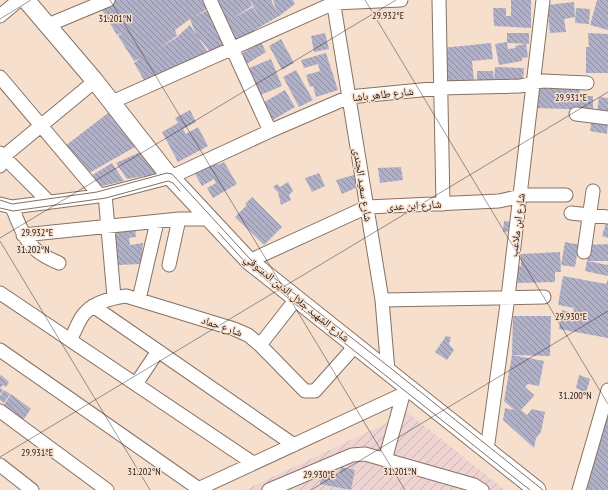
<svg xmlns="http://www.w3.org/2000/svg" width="608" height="490" font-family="'PT Sans Narrow','Noto Naskh Arabic',sans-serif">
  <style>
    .industrial { fill: url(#industrial-furrows) }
    .building { fill: url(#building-back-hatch); fill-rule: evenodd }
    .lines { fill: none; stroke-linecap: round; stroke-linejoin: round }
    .minor-casing { stroke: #877263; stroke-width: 15 }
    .major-casing { stroke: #877263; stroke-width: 19 }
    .minor { stroke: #fff; stroke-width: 13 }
    .major { stroke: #fff; stroke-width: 17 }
    .tram { stroke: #807066; stroke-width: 1 }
    .ticks { fill: none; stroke: #29201a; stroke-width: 1; stroke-opacity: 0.45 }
    .labels { text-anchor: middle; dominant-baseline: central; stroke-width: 3; stroke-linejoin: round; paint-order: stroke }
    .street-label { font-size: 11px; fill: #29201a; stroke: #f7dfce }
    .ticks-label { font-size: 10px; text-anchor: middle; fill: #29201a; stroke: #f7dfce; stroke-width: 3; stroke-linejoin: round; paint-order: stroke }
  </style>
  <defs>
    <pattern id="industrial-furrows" width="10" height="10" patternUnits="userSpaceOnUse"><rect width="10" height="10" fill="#eed3d3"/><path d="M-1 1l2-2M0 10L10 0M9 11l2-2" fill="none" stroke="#ccb5b5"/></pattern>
    <pattern id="building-back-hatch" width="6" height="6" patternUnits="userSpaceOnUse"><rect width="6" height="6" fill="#b1b0c9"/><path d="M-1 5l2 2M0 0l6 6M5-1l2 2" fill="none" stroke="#908fa2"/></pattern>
  </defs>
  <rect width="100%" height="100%" fill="#f7dfce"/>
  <path class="industrial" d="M408 413 505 490H245Z"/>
  <path class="building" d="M112 0H208L211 7 194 17 214 7 228 44 211 53 198 37 210 56 173 72 167 69 169 72 147 85 134 63 140 58 134 61 118 36 123 32 117 35 99 5ZM190 19 196 35 190 25 176 38 159 48 177 36 175 30Z
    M213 0H250L252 6 233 18 253 7 259 17 250 0H271L277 12 273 0H293L295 4 279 16 232 43Z
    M511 0H531V28L494 26 493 8H506V16H511Z
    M597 0H608V30L590 25Z
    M574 2 575 17 564 19 566 32 550 33 547 5Z
    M576 8 590 9 589 24 575 23Z
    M325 33 329 49 314 52 311 36Z
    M507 33H529V44L507 43 508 49 516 48 515 46 526 44 528 57 522 58V61L499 65 495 44 507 42Z
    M588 33 608 34V73H586V47H589Z
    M281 39 294 63 282 70 269 46Z
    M261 42 266 52 245 65 239 55Z
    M491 43 493 59 472 61 474 81 445 84 442 48Z
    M326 53 338 90 316 97 313 86 310 87 306 75 320 71 318 64 304 68 301 60Z
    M271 59 282 86 258 96 247 69Z
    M495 67 524 68 523 81H494Z
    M296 70 313 100 299 107 283 77Z
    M477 71H493L494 81H477Z
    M538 84 580 86 579 100H582V96H593V110L537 108Z
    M285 90 295 107 271 121 261 104Z
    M599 97 608 98V114L597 113Z
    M190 110 196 122 183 129 186 134 198 127 208 146 178 162 162 132 178 123 175 118Z
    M108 113 135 147 89 173 65 146Z
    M592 117 608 120 607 134 590 131Z
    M140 152 156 174 127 179 116 163Z
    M216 162 218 165 224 162 237 184 213 198 207 188 216 183 214 179 202 186 195 174Z
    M112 163 124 181 98 187 91 176Z
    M401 167 403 180 380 183 378 168Z
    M319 173 325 186 312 192 305 178Z
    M357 174 360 186 342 194 336 180Z
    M288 182 293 191 289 195 291 200 281 205 278 192 273 187 277 184 280 187Z
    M252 197 282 227 264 245 235 217 247 205 245 204Z
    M504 221 513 222V231L503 232Z
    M606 223 608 224V238L602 236Z
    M135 225 136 237 129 238 130 245 143 243 141 264 118 265 113 228Z
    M565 242 581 245 582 256 577 255 575 267 561 265Z
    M608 244V261H587L586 245Z
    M560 252 561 272H555V282L517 283 516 267 521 266V254Z
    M587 261 608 265V276L585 271Z
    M563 276 606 284 608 279V338L559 329 562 310 573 313 574 308 558 305Z
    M513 316H551L550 356 512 355Z
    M446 336 451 337 449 344 454 350 447 360 435 352Z
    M512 355 544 361 539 386 528 384 525 387 534 395 533 397 521 410 527 415 532 409 545 412 541 432 536 438 534 448 503 420 505 408 514 410 504 401Z
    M1 375 9 382 6 387 3 385 0 388 3 390 0 394V376Z
    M579 375 590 379 586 393 576 388Z
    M4 390 10 394 4 403 0 400V396Z
    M11 394 31 409 21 423 2 408Z
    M608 404V490H586L588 476Z
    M341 467 355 470 351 490 320 484 322 471 339 475Z"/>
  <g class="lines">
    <defs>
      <path id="minor" d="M210 0 270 131
        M333 0 382 300 388 371
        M439 0 443 204
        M0 16 19 0
        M48 25 108 0
        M0 77 97 192 98 196
        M112 102 334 3 401 0
        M576 114 608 118
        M0 153 47 200V203
        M0 166 3 157 95 81
        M105 194 114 297
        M0 204 12 207 98 196 171 177 270 131 349 97 441 88 520 86 543 81 587 83
        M12 207C24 237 27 250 59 263
        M571 213 608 217
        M23 235 179 219H209
        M584 252 593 191
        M249 261 367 207 499 201 526 195H566
        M169 265 179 219
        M0 293 253 463
        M139 299 157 222
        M382 300 544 297
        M93 306 294 445
        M70 340C75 332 78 321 84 314 94 302 111 298 126 296L234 329 248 335 260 345 305 391H315L356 345
        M260 345 296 299
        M0 350 199 489
        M136 384 158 351
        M0 411 107 490
        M487 450 508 297 543 0
        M385 460 403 395
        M0 465 32 490
        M196 490 412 390
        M269 490 352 455 365 454 474 485 482 490
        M579 490 608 390"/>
      <path id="major" d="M26 0 95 81 167 173 249 261 537 490"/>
    </defs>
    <use href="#minor" class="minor-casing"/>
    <use href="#major" class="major-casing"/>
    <use href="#minor" class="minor"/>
    <use href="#major" class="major"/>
    <path class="tram" d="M0 200 12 204 97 192 167 173 172 174 251 260 388 366 543 490
      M0 208 13 211 106 198 168 181 173 183 180 191
      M218 232 246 263 294 303 530 490"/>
  </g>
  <path class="ticks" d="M110 0 405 490M365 0 608 404M0 19 31 0M0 238 396 0M0 241 150 490M0 457 608 92M311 490 608 311"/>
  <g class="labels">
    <g class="street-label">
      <text transform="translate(383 94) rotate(-6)">شارع طاهر باشا</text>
      <text transform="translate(363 185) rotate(81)">شارع سعيد الجندى</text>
      <text transform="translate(414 205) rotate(-3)">شارع ابن عدى</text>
      <text transform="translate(517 225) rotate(-83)">شارع ابن ملاعب</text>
      <text transform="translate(297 298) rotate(39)">شارع الشهيد جلال الدين الدسوقي</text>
      <text transform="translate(222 326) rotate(19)">شارع حماد</text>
    </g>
  </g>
  <g class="ticks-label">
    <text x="388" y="19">29.932°E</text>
    <text x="115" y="22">31.201°N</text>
    <text x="571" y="101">29.931°E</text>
    <text x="37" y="236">29.932°E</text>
    <text x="33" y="253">31.202°N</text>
    <text x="571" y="320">29.930°E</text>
    <text x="575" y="399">31.200°N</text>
    <text x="37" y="456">29.931°E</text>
    <text x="144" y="475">31.202°N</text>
    <text x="400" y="475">31.201°N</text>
    <text x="319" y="478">29.930°E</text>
  </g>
</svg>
